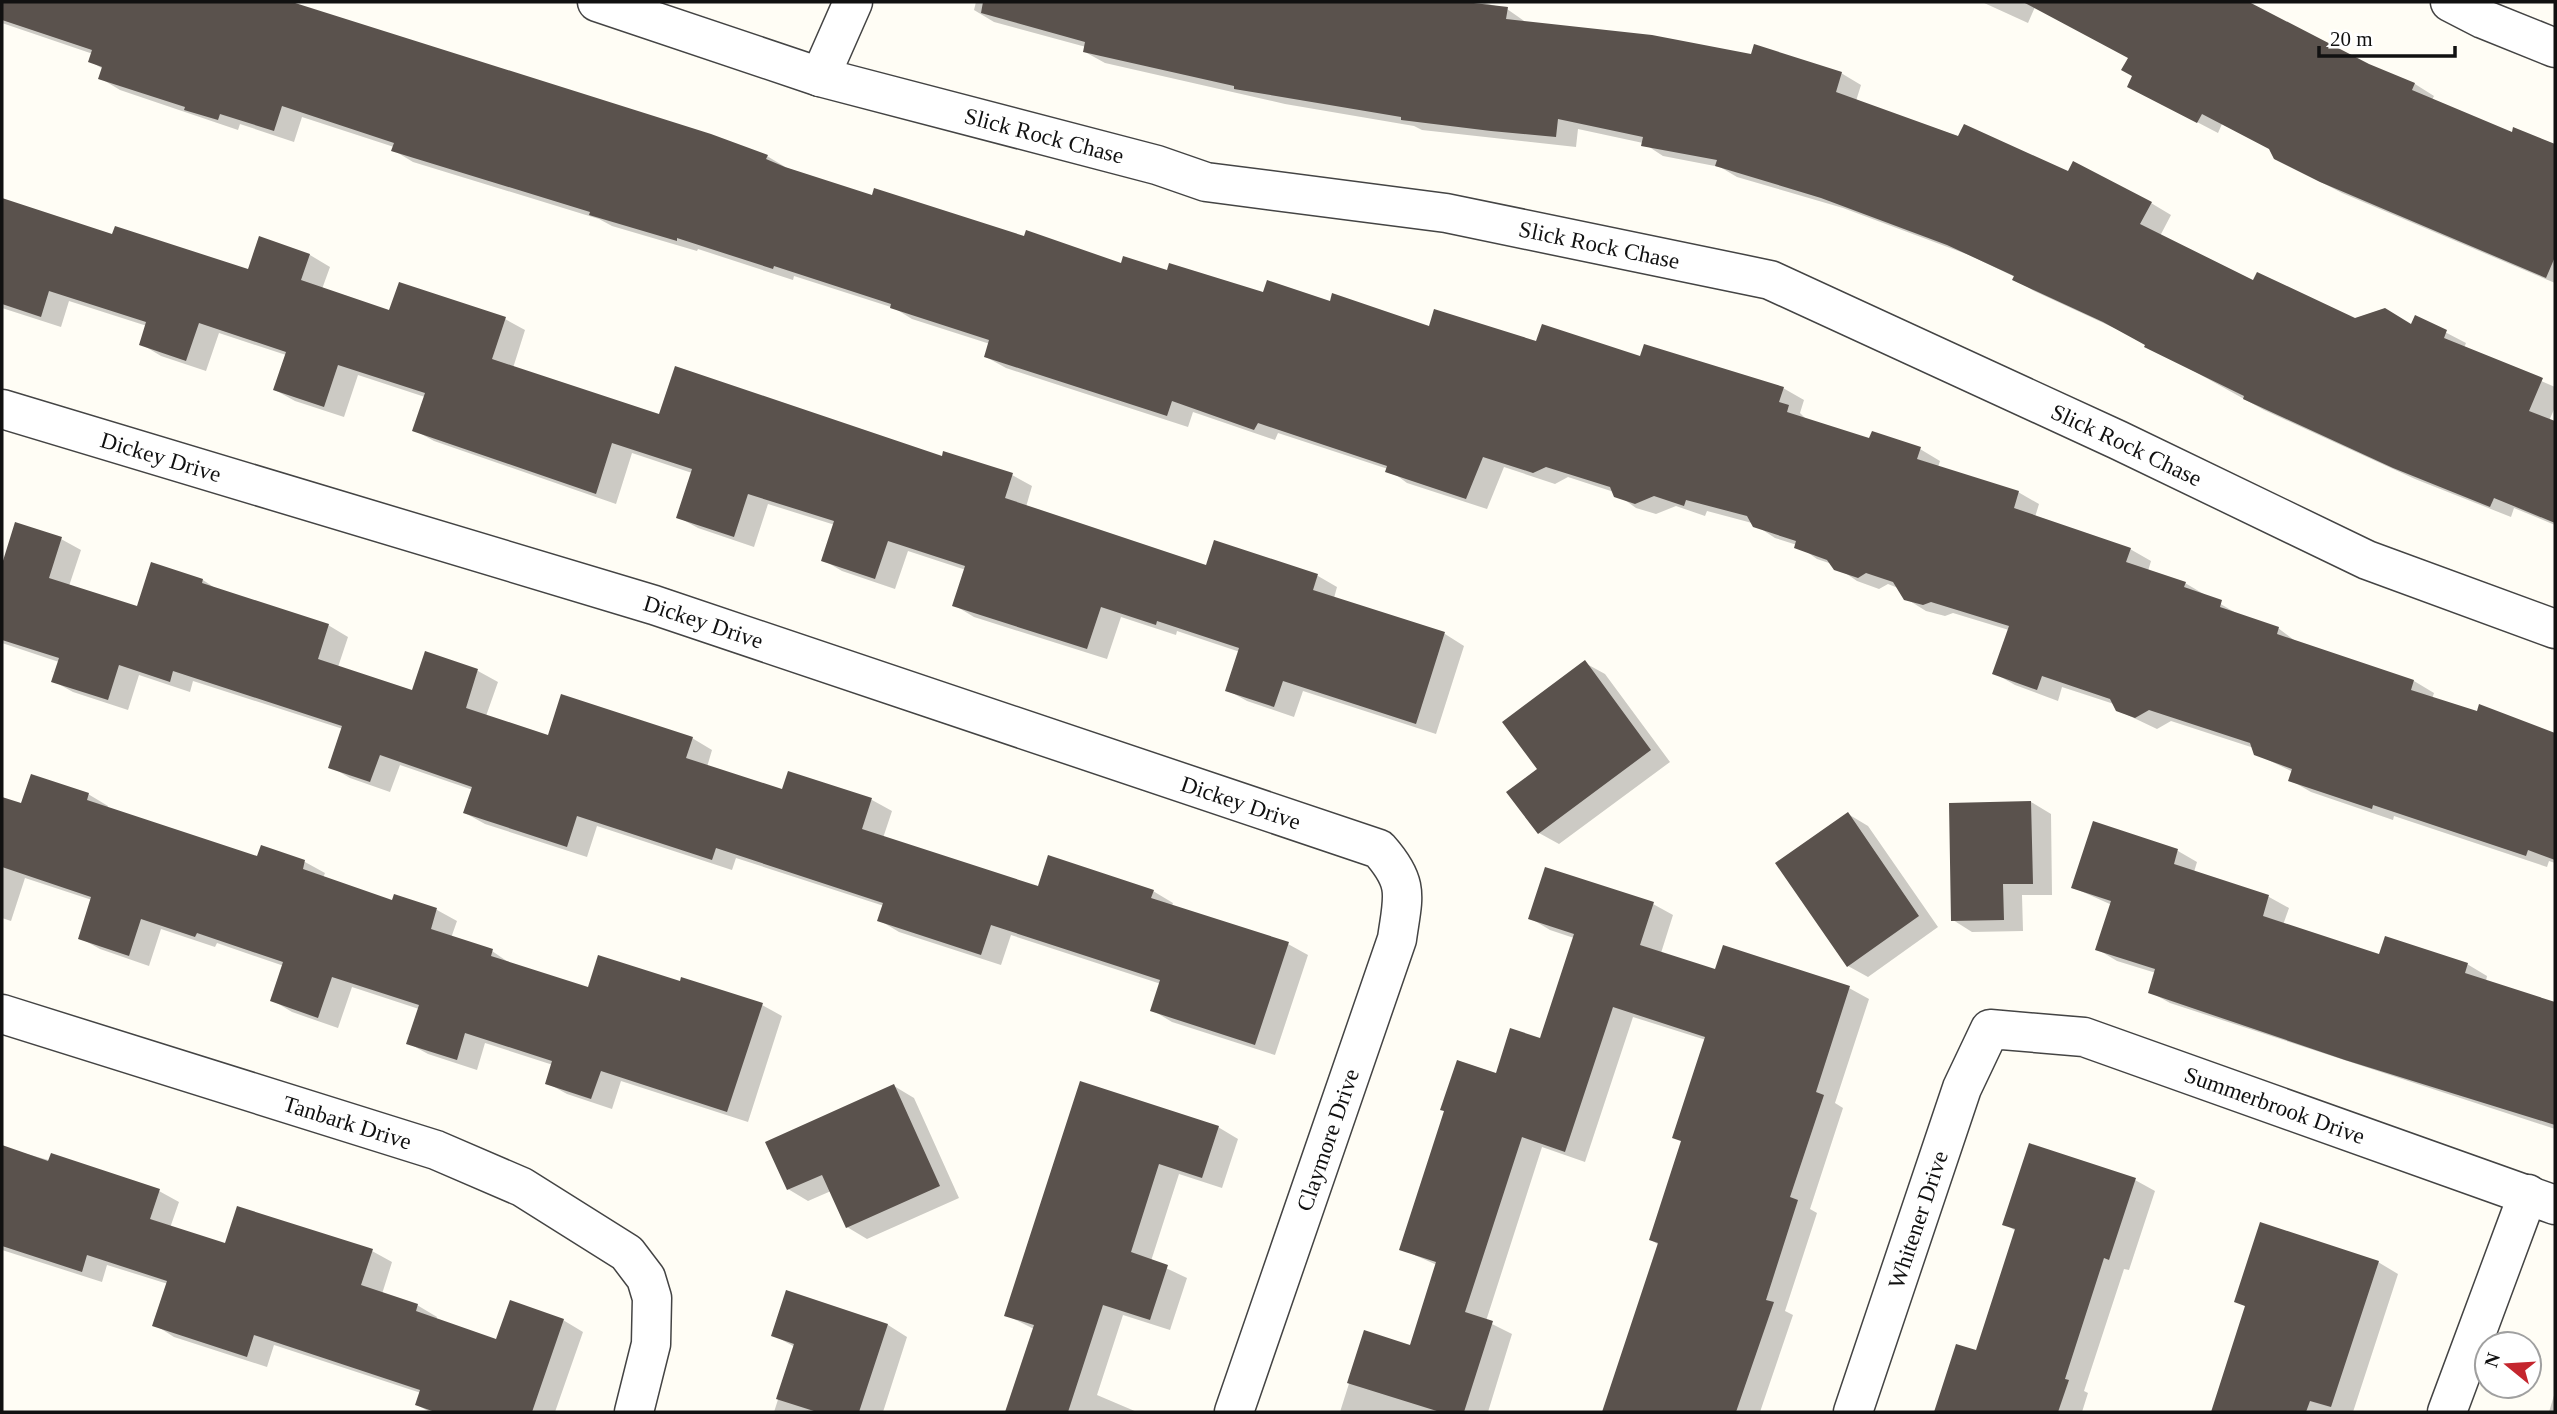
<svg xmlns="http://www.w3.org/2000/svg" width="2557" height="1414" font-family="Georgia,serif">
  <style>
    .shadow { fill: #0003 }
    .building { fill: #5a524d }
    .lines { fill: none; stroke-linecap: round; stroke-linejoin: round }
    .street-casing { stroke: #444; stroke-width: 41 }
    .street { stroke: #fff; stroke-width: 38 }
    .labels { text-anchor: middle; dominant-baseline: central; stroke-width: 7; stroke-linejoin: round; paint-order: stroke }
    .street-label { font-size: 23px; fill: #111; stroke: #fff }
  </style>
  <rect width="100%" height="100%" fill="#fffdf5"/>
  <path class="shadow" d="M2 2H286L711 136 767 156 787 168 873 197 1122 265 1264 294 1331 303 1430 328 1641 358 1783 388 1804 400 1800 413 1808 421 1870 441 1920 449 1940 461 1938 467 2018 492 2039 504 2035 517 2130 549 2151 561 2148 571 2185 583 2241 616 2278 628 2298 643 2414 681 2434 693 2432 699 2478 713 2480 707 2555 735V863L2549 861 2547 867 2394 816 2393 820 2311 792 2290 780 2293 772 2256 754 2254 748 2171 721 2157 729 2117 710 2114 704 2062 687 2058 701 2015 685 1994 673 2009 630 1953 613 1945 616 1926 611 1905 598 1898 588 1888 584 1879 589 1857 581 1832 564 1817 559 1797 545 1775 538 1752 523 1707 511 1705 516 1676 506 1656 514 1636 508 1614 492 1568 477 1555 484 1504 467 1487 509 1407 483 1388 469 1278 433 1275 440 1193 412 1188 427 1006 368 986 357 990 344 912 319 894 308 794 276 793 280 698 249 697 251 612 226 599 219 413 162 393 150 394 147 302 117 294 142 240 124 238 130 120 90 100 78 103 69 90 61 93 54 2 23Z
    M976 2H1481L1507 9 1527 23 1841 73 1861 85 1856 101 2151 203 2171 215 2160 236 2254 282 2355 320 2412 326 2416 317 2466 343 2464 348 2555 387V407L2549 421 2555 423V525L2514 508 2511 517 2415 479 2264 410 2125 333 2034 291 2014 279 2015 277 1969 255 1843 208 1737 177 1720 167 1663 156 1643 143 1578 129 1576 147 1422 130 1414 126 1285 104 1105 63 1085 52 1086 47 994 22 974 10Z
    M1982 2H2246L2368 66 2415 84 2434 96 2432 100 2513 134 2515 129 2555 147V283L2342 193 2296 169 2271 149 2222 124 2218 133 2149 97 2134 76 2130 58 2035 7 2028 23Z
    M2 200 113 236 249 271 260 238 310 255 330 267 322 289 391 312 505 319 525 330 513 368 661 416 943 458 944 453 1012 475 1032 486 1026 507 1207 567 1215 542 1318 576 1337 587 1334 598 1445 634 1464 646 1436 734 1303 691 1294 717 1247 701 1227 690 1240 652 1177 631 1176 635 1121 617 1107 659 974 617 954 605 966 570 908 551 895 589 842 571 823 560 835 525 768 504 754 547 698 528 678 517 692 473 632 453 616 504 434 441 414 430 425 397 358 375 344 417 295 401 275 390 286 355 219 333 206 371 161 356 141 344 147 326 69 301 61 327 2 308Z
    M61 539 81 550 69 586 138 609 203 580 218 590 328 625 348 637 338 667 413 693 426 653 478 671 498 682 486 716 549 737 692 738 712 750 707 767 783 791 789 773 872 800 892 811 883 838 1039 889 1153 891 1173 903 1172 906 1288 944 1308 955 1275 1055 1172 1022 1152 1010 1161 984 1011 935 1001 965 899 932 879 920 884 906 736 858 732 870 597 826 587 857 485 824 465 813 473 790 400 765 390 792 350 778 331 767 343 729 193 681 190 692 139 675 128 710 73 692 53 681 59 662 2 643V562Z
    M1585 663 1605 674 1670 762 1559 844 1539 833 1540 769Z
    M88 794 108 806 107 809 258 859 262 847 305 862 325 873 323 878 393 902 395 896 437 910 457 921 451 938 492 951 511 964 589 989 681 984 762 1005 782 1016 748 1122 621 1081 612 1109 567 1094 547 1083 553 1065 485 1043 477 1070 428 1054 408 1043 419 1009 352 987 338 1028 292 1012 272 1000 284 966 217 943 215 947 161 929 149 966 100 949 80 938 92 900 25 878 11 921 2 918V799L22 805Z
    M2031 802 2051 814 2052 895H2022L2023 931 1972 932 1953 920Z
    M1848 814 1868 826 1938 927 1868 977 1848 966Z
    M2094 824 2178 851 2197 862 2194 872 2269 897 2289 908 2283 925 2380 956 2467 964 2487 976 2486 981 2555 1003V1129L2170 1003 2150 992 2156 973 2117 961 2097 949 2112 905 2074 888Z
    M1653 904 1673 915 1661 953 1716 971 1849 988 1869 999 1835 1103 1843 1108 1810 1209 1817 1213 1785 1311 1793 1315 1760 1412H1604L1659 1245 1651 1240 1683 1142 1706 1040 1633 1017 1585 1162 1542 1147 1486 1321 1512 1334 1488 1412H1340L1365 1333 1412 1348 1437 1265 1401 1249 1497 1075 1541 1041 1574 938 1550 930 1530 918Z
    M1082 1083 1218 1127 1238 1139 1222 1188 1179 1174 1151 1261 1187 1278 1170 1330 1123 1315 1097 1395 1137 1412H1007L1034 1329 1006 1315Z
    M894 1086 914 1098 959 1198 867 1239 847 1227 831 1191 808 1201 788 1189Z
    M2 1147 159 1191 179 1202 170 1228 226 1246 372 1251 392 1262 382 1294 417 1305 437 1317 436 1320 497 1341 563 1320 583 1332 555 1412H430L417 1405 421 1393 274 1345 267 1367 174 1337 155 1325 168 1284 107 1265 102 1282 2 1250Z
    M2135 1180 2155 1191 2129 1270 2124 1269 2084 1391 2088 1393 2082 1412H1936L1957 1346 1977 1352 2016 1231 2004 1224Z
    M2378 1262 2398 1274 2353 1412H2212L2247 1307 2236 1301Z
    M888 1325 907 1337 883 1412H774L795 1347 773 1335Z
    M2555 1392V1412H2549Z"/>
  <path class="building" d="M2 2H292L711 134 768 155 766 159 785 167 872 195 874 188 1024 236 1026 230 1121 263 1123 256 1167 270 1169 263 1263 292 1267 280 1330 301 1332 293 1429 326 1434 309 1536 341 1542 324 1640 356 1644 344 1784 387 1779 402 1789 405 1787 412 1869 438 1872 431 1921 447 1917 459 2019 491 2014 508 2131 548 2126 562 2186 582 2184 587 2222 600 2220 607 2279 627 2277 634 2414 680 2411 690 2477 711 2479 704 2555 733V860L2528 850 2526 856 2373 805 2372 809 2288 781 2292 769 2254 755 2250 743 2149 710 2135 718 2116 711 2110 699 2042 676 2037 690 1992 674 2009 626 1931 602 1923 605 1904 600 1893 582 1866 573 1858 578 1834 570 1827 560 1794 548 1796 541 1753 527 1747 516 1686 500 1684 506 1654 496 1635 504 1614 497 1610 487 1546 467 1533 473 1483 457 1466 499 1385 472 1387 466 1258 423 1254 430 1172 401 1167 416 984 357 989 340 890 308 891 304 774 266 773 269 677 238V241L589 215 590 212 391 151 394 143 282 106 274 131 220 114 218 120 184 110 185 107 98 79 102 67 88 62 92 50 2 20Z
    M983 2H1465L1508 7 1506 19 1652 35 1751 54 1754 44 1842 72 1836 92 1958 136 1964 124 2068 171 2073 161 2152 202 2140 224 2253 280 2257 272 2355 318 2385 308 2411 324 2415 315 2447 330 2444 338 2543 378 2529 411 2555 421V523L2494 498 2490 507 2393 468 2243 399 2244 396 2144 347 2145 345 2103 322 2012 280 2014 276 1947 245 1821 198 1715 166 1717 160 1641 146 1643 137 1558 119 1556 137 1491 131 1401 120V117L1234 89V86L1083 52 1085 42 981 13Z
    M2023 2H2249L2369 64 2415 83 2412 90 2512 132 2513 127 2555 144V257L2546 278 2320 182 2274 159 2269 149 2202 114 2197 123 2127 87 2132 76 2121 70 2128 58Z
    M2 198 112 234 115 226 248 269 259 236 310 254 301 280 389 310 399 282 506 317 492 359 659 414 675 366 942 456 943 451 1013 473 1005 498 1206 565 1214 540 1318 574 1313 590 1445 632 1416 724 1283 681 1274 707 1225 691 1239 648 1157 621 1156 625 1101 607 1087 649 952 606 965 566 888 541 875 579 821 561 834 521 748 494 734 537 676 518 692 469 612 443 596 494 412 431 425 393 338 365 324 407 273 390 286 352 199 323 186 361 139 345 146 322 49 291 41 317 2 304Z
    M15 522 62 537 49 578 137 606 151 562 203 579 202 583 329 624 318 659 412 690 425 651 478 669 466 708 548 735 561 694 693 737 686 758 782 789 788 771 872 798 862 829 1038 886 1048 855 1154 890 1151 898 1289 942 1255 1045 1150 1011 1160 980 991 925 981 955 877 921 883 903 716 848 712 860 577 816 567 847 463 813 472 787 380 755 370 782 328 768 342 726 173 671 170 682 119 665 108 700 51 682 59 658 2 640V564Z
    M1585 660 1651 750 1538 834 1506 792 1537 769 1502 722Z
    M31 774 89 793 87 800 257 856 261 845 305 860 303 869 392 900 394 894 437 908 431 929 493 949 491 956 588 987 598 955 680 981 681 977 763 1003 727 1112 601 1071 591 1099 545 1084 552 1061 465 1033 457 1060 406 1044 419 1005 332 977 318 1018 270 1001 283 962 197 933 195 937 141 919 129 956 78 939 91 897 2 867V797L21 803Z
    M2031 801 2033 884H2003L2004 920 1951 921 1949 803Z
    M1848 812 1919 916 1847 967 1775 863Z
    M2093 821 2178 849 2174 864 2269 895 2263 916 2379 954 2385 936 2468 963 2465 973 2555 1002V1125L2345 1060 2148 993 2155 969 2095 950 2111 901 2071 888Z
    M1545 867 1654 902 1640 945 1715 969 1723 945 1850 986 1816 1092 1824 1095 1790 1197 1798 1200 1766 1300 1774 1302 1736 1412H1602L1658 1243 1649 1240 1681 1141 1672 1138 1705 1037 1613 1007 1565 1152 1522 1137 1465 1312 1493 1321 1464 1412H1440L1347 1383 1364 1330 1410 1345 1436 1262 1399 1250 1444 1111 1440 1110 1457 1060 1496 1073 1510 1028 1540 1038 1574 934 1528 919Z
    M1080 1081 1219 1126 1202 1178 1159 1164 1131 1252 1168 1265 1150 1320 1103 1305 1068 1412H1005L1034 1325 1004 1316Z
    M894 1084 940 1186 846 1228 822 1175 787 1190 765 1142Z
    M2029 1143 2136 1178 2109 1260 2104 1258 2065 1379 2069 1380 2058 1412H1934L1956 1344 1976 1350 2015 1229 2002 1225Z
    M2 1145 48 1161 51 1153 160 1189 150 1219 225 1243 237 1206 373 1249 361 1285 418 1304 416 1311 496 1339 510 1300 564 1319 532 1412H435L415 1405 420 1390 254 1335 247 1357 152 1326 167 1281 87 1255 82 1272 2 1246Z
    M2260 1222 2379 1261 2331 1407 2310 1401 2306 1412H2211L2245 1306 2234 1302Z
    M786 1290 888 1324 859 1412H817L776 1399 794 1344 771 1336Z"/>
  <g class="lines">
    <defs>
      <g id="street">
        <path id="s1" d="M597 2 820 77 1157 165 1206 182 1446 213 1770 280 2118 440 2367 560 2555 629"/>
        <path d="M2450 2 2483 19 2555 48"/>
        <path d="M820 77 853 2"/>
        <path id="s2" d="M2 409 654 605 1379 849C1410 884 1403 896 1397 939L1234 1412"/>
        <path id="s3" d="M2 1014 436 1150 522 1187 627 1253 646 1278 652 1298 651 1344 634 1412"/>
        <path id="s4" d="M1853 1412 1962 1088 1990 1029 2084 1037 2555 1205"/>
        <path d="M2447 1412 2528 1194"/>
      </g>
    </defs>
    <use href="#street" class="street-casing"/>
    <use href="#street" class="street"/>
  </g>
  <g class="labels">
    <g class="street-label">
      <text stroke="none"><textPath href="#s1" startOffset="467">Slick Rock Chase</textPath></text>
      <text stroke="none"><textPath href="#s1" startOffset="1034">Slick Rock Chase</textPath></text>
      <text stroke="none"><textPath href="#s1" startOffset="1601">Slick Rock Chase</textPath></text>
      <text stroke="none"><textPath href="#s2" startOffset="166">Dickey Drive</textPath></text>
      <text stroke="none"><textPath href="#s2" startOffset="733">Dickey Drive</textPath></text>
      <text stroke="none"><textPath href="#s2" startOffset="1300">Dickey Drive</textPath></text>
      <text stroke="none"><textPath href="#s4" startOffset="704">Summerbrook Drive</textPath></text>
      <text stroke="none"><textPath href="#s3" startOffset="362">Tanbark Drive</textPath></text>
      <text transform="translate(1328 1140) rotate(-71)">Claymore Drive</text>
      <text stroke="none"><textPath href="#s4" startOffset="203">Whitener Drive</textPath></text>
    </g>
  </g>
  <rect width="2557" height="1414" fill="none" stroke="#111111" stroke-width="7"/>
  <g transform="translate(2508 1365) rotate(288)"><circle r="33" fill="#ffffff" stroke="#a0a0a0" stroke-width="2"/>
  <path d="M0-5L12 26L0 18L-12 26Z" fill="#c4262e"/>
  <text y="-10" font-size="19" font-weight="bold" text-anchor="middle" fill="#111111">N</text>
  </g>
  <path d="M2319 46v10h136v-10" fill="none" stroke="#111111" stroke-width="3.5"/>
  <text x="2330" y="46" font-size="21" fill="#111111" stroke="#ffffff" stroke-width="5" paint-order="stroke">20 m</text>
</svg>
